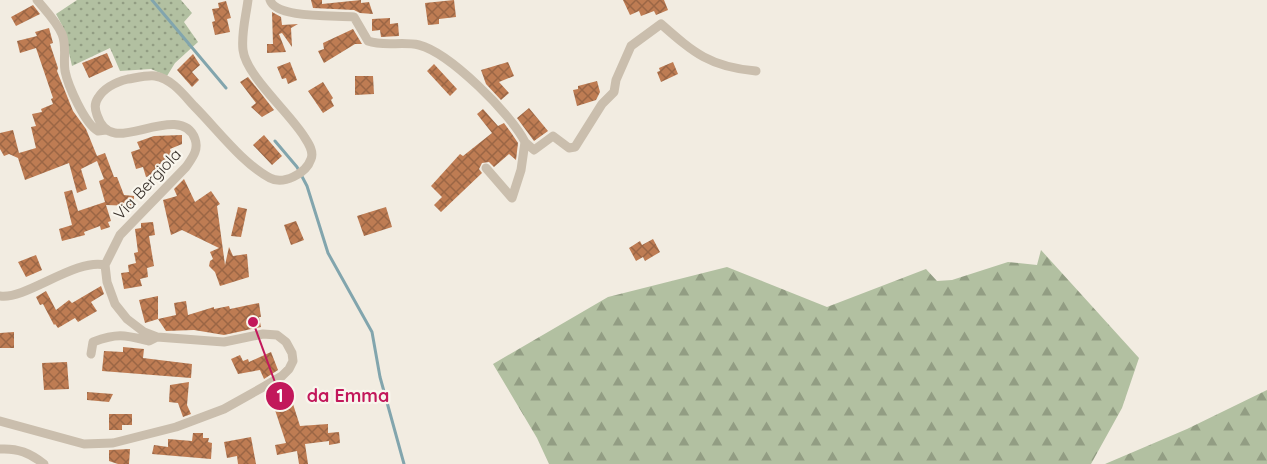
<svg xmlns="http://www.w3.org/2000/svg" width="1267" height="464" font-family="Quicksand,sans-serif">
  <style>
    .grass { fill: url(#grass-dots) }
    .forest { fill: url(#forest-firs) }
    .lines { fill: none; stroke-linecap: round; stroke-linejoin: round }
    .stream { stroke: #82a5ad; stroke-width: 3 }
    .building { fill: url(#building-cross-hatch) }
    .street { stroke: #cabead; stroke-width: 9 }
    .labels { text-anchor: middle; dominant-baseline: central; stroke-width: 4.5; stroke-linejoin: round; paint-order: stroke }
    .street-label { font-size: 16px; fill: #39312b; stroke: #f9f6ed }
    .leader { fill: none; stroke: #c2185b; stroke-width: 2 }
    .callout-dot { fill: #c2185b; stroke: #f9f6ed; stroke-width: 2 }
    .mark-label { font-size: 18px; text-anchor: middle; font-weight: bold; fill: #fff }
    .callout-label { font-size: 18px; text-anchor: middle; font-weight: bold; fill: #c2185b; stroke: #f9f6ed; stroke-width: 4.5; stroke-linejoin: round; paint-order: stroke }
  </style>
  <defs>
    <pattern id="grass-dots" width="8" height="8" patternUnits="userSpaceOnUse" patternTransform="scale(1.5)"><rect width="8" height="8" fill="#b2c0a1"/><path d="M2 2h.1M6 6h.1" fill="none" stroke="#929d83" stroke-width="1.8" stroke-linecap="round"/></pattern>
    <pattern id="forest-firs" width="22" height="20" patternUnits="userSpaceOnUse" patternTransform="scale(1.5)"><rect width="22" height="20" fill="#b2c0a1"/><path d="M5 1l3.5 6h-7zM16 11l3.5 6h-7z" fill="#929d83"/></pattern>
    <pattern id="building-cross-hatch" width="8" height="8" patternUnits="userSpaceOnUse" patternTransform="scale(1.5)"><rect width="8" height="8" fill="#be7c53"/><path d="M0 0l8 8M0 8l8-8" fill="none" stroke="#9b6645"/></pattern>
  </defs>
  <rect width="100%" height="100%" fill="#f2ece1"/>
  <path class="grass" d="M77 0H181L192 13 184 22 198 42 175 63 167 76 151 69 120 71 110 48 72 66 63 27 56 14Z"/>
  <path class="forest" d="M1041 250 1139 358 1122 408 1091 464H549L537 438 493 364 608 297 727 267 827 307 926 269 937 281 952 280 1008 262 1037 265Z
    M1267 390V464H1105L1187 429Z"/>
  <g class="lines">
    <path class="stream" d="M152 0 226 88
      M275 141 297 167 307 186 328 253 372 332 380 377 404 464"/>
  </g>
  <path class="building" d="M311 0H322V4L361 0V3L369 2 373 14 360 13 354 10 313 8Z
    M454 0 456 17 439 19V24L428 25 425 3Z
    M623 0H664L668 10 656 15 654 11 641 16 639 11 630 15Z
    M226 1 231 18 227 19 230 32 215 35 212 22 215 21 212 9 219 8 218 3Z
    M33 5 40 14 16 26 11 17Z
    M272 12 281 17 282 25 298 24 291 28 292 47 282 33 279 34 286 52 267 53V44H273Z
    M390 18V24L398 23 399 36 381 37 380 30 372 31V19Z
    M49 28 53 43 50 44 58 68 57 71 73 111 86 129 97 156 105 153 114 177H117L124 195 134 196V206L106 205 111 221 108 222 110 227 101 230 100 226 84 232 85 235 62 241 59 229 72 225 64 192 72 190 78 211 105 202 99 181 104 179 97 161 81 169 87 189 77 193 69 163 25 180 18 158 9 154 4 156 0 149V133L13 130 19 153 36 148 31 127 36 126 32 114 42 112 41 109 53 104 51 99 53 98 36 48 20 53 17 41 37 36 35 32Z
    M353 29 362 44H355L324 63 318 51 324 49 323 43Z
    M107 53 113 67 89 78 82 63Z
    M193 54 200 65 192 72 199 80 192 87 177 70Z
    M290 62 297 80 288 84 286 78 282 79 277 67Z
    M508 62 514 76 499 82 509 93 501 100 486 84 481 70Z
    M673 62 678 74 661 82 657 72 660 71 659 68Z
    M434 64 457 89 450 96 427 71Z
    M355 76H373L374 94 355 95Z
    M248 77 274 110 262 117 251 107 256 103 240 82Z
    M597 81 600 92 596 100 577 106 573 90 578 89V86Z
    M323 82 333 98 331 100 334 106 323 113 308 91Z
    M529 108 548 131 534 141 517 118Z
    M483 109 498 126 504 123 512 134 518 143 516 160 509 154 494 167 489 162 482 163 479 169 482 173 441 212 434 205 442 197 431 186 460 154 463 156 492 133 477 114Z
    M182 135V144L170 149 173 161 157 165 161 172 146 177 143 167 136 169 131 152 140 149 137 142 154 136Z
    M264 135 282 156 272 165 253 145Z
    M184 179 195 202 211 191 220 204 217 206 225 265 229 247 233 256 247 254 249 277 220 286 215 272 209 266 210 261 213 259 210 252 219 248 182 230 171 235 163 200 177 196 174 189Z
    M238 207 247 209 241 237 231 236Z
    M386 207 392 227 364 236 357 216Z
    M296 221 304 240 291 245 284 225Z
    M153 222 155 235 149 236 154 266 147 268 148 277 140 279 142 286 124 289 121 273 129 272 128 265 136 263 134 253 138 252 135 229 141 228V223Z
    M653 239 660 252 645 261 643 257 636 261 629 248 640 241 642 245Z
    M36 255 42 270 26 277 18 262Z
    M101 286 104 294 91 302 97 311 78 322 75 318 58 328 55 324 54 325 43 304 40 305 36 297 46 291 56 310 69 300 72 303Z
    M158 296V319L176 315 174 303 186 301 188 315 214 307V309L229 306 230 309 259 303 261 317H259L261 327 224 335 194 330 166 331 158 319 145 323 139 300Z
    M14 332V348H0V333Z
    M123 347 144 349 143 358 192 364 191 378 102 371 104 351 123 352Z
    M271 352 278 370 264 379 260 370 238 374 231 359 240 355 243 361 248 359 249 362Z
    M67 362 69 389 44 390 42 363Z
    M189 382 187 405 191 414 183 417 178 403 169 402 170 385Z
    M87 392 113 394 109 402 87 400Z
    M293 404 300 426 328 424V433L339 432 340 443 329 445V441L305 444 308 464H299L297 451 277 455 275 445 286 443 275 410Z
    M109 414H132V425H122V430H109Z
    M193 433H203V438H209L208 442 212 443 211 459 152 454 154 445 168 447V439L192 441Z
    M251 437 256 464H238L237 456 227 458 224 442Z
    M130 449 129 464H118L109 461V450Z"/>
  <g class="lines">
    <path class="street" d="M37 0C46 11 56 21 62 34 67 46 63 59 65 71 68 86 85 124 98 131L106 130
      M270 0C276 19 336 15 354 17L368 41C384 47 402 41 419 45 450 53 511 114 525 142L521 170 512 198 486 168
      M525 142 534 150 553 136 569 148 575 147 602 104 614 92 616 80 631 46 661 24C694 53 710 67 756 71
      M0 296C26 300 75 258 105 265
      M91 354 93 342C118 333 124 335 149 341L157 337
      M0 421 84 444 113 443 176 427 224 409 265 386 282 376 289 369 293 361 292 353 286 342 277 335 263 334 224 342 157 337 144 332 127 319 115 304 107 282 105 265 120 235 186 167C192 158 199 150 195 139 184 108 136 137 115 133 106 132 100 124 97 115 95 109 94 104 98 98 104 88 116 82 128 79 135 78 147 75 155 76 172 79 183 94 194 106 217 129 242 163 270 178 283 185 306 174 311 159 314 152 309 144 305 138 291 114 246 76 243 50 241 34 246 16 248 0
      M0 449C18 448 30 453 44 464"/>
  </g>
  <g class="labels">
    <g class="street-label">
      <text transform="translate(147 184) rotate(-47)">Via Bergiola</text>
    </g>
  </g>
  <path class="leader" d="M253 322L280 396"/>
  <g class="callout-dot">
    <circle cx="253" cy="322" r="6"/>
    <circle cx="280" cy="396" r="15"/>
  </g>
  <g class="mark-label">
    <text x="280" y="402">1</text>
  </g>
  <g class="callout-label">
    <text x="348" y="402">da Emma</text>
  </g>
</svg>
